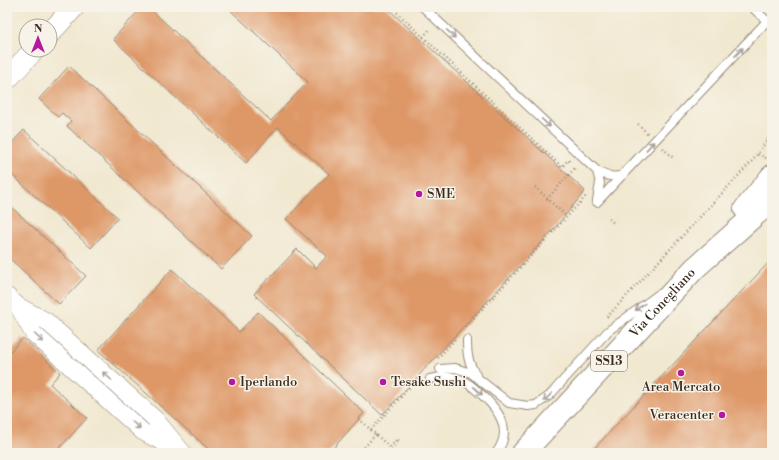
<svg xmlns="http://www.w3.org/2000/svg" width="779" height="460" font-family="'Libre Bodoni',serif">
  <style>
    .building { fill: #de9766 }
    .lines { fill: none; stroke-linecap: round; stroke-linejoin: round }
    .service-casing { stroke: #968977; stroke-width: 10 }
    .minor-casing { stroke: #968977; stroke-width: 18 }
    .tertiary-casing { stroke: #968977; stroke-width: 22 }
    .primary-casing { stroke: #968977; stroke-width: 24 }
    .path { stroke: #968977; stroke-width: 2.5; stroke-dasharray: 1 3; stroke-linecap: butt }
    .service { stroke: #fff; stroke-width: 8 }
    .minor { stroke: #fff; stroke-width: 17 }
    .tertiary { stroke: #fff; stroke-width: 21 }
    .primary { stroke: #fff; stroke-width: 22 }
    .oneway { stroke: #a79f9a }
    .poi-dot { fill: #b5179e; stroke: #f7f3e8; stroke-width: 1.5 }
    .labels { text-anchor: middle; dominant-baseline: central; stroke-width: 3; stroke-linejoin: round; paint-order: stroke }
    .shield { fill: #f7f3e8; stroke: #73665b; stroke-width: 1 }
    .shield-label { font-size: 12px; font-weight: bold; fill: #3b2a1e }
    .poi-label { font-size: 13px; fill: #3b2a1e; stroke: #f7f3e8; text-anchor: start }
    .street-label { font-size: 13px; fill: #3b2a1e; stroke: #f7f3e8 }
  </style>
  <rect width="100%" height="100%" fill="#f7f3e8"/>
  <filter id="ink" filterUnits="userSpaceOnUse"><feTurbulence type="fractalNoise" baseFrequency=".025" numOctaves="2"/><feDisplacementMap in="SourceGraphic" scale="8" xChannelSelector="R" yChannelSelector="G"/><feConvolveMatrix kernelMatrix="1 2 1 2 8 2 1 2 1" color-interpolation-filters="sRGB"/></filter>
  <filter id="wash" filterUnits="userSpaceOnUse"><feTurbulence type="fractalNoise" baseFrequency=".012" numOctaves="4" result="noise"/><feDisplacementMap in="SourceGraphic" scale="16" xChannelSelector="R" yChannelSelector="G"/><feGaussianBlur stdDeviation="0.9" result="paint"/><feColorMatrix in="noise" values="0 0 0 0 0 0 0 0 0 0 0 0 0 0 0 0 0 1.4 0 .05"/><feComposite in="paint" operator="in"/></filter>
  <g filter="url(#wash)">
    <rect width="100%" height="100%" fill="#f1e8d0"/>
    <g id="blocks">
      <path class="building" d="M142 7H148L271 121 308 82 227 7H386L585 191 554 229 382 415 254 294 297 249 316 268 327 256 286 219 329 174 278 127 246 163 113 39Z
        M69 66 252 236 221 269 67 126 71 121 62 113 58 117 39 99Z
        M24 130 118 218 91 248 7 170V148Z
        M7 203 86 276 59 304 7 256Z
        M772 259V453H590Z
        M172 269 239 332 258 312 364 413 329 453H213L98 350Z
        M23 338 60 373 50 384 87 418 55 453H7V355Z"/>
    </g>
  </g>
  <g filter="url(#ink)">
    <use href="#blocks" fill-opacity="0" stroke="#968977" stroke-width="1"/>
    <g class="lines">
      <defs>
        <path id="service" d="M423 7 597 171C606 176 613 178 623 175
          M597 171 600 183 597 200
          M597 202 767 21 752 7
          M467 340C467 355 468 362 476 375
          M440 369 455 368 471 373 509 403 528 406 536 405 549 396 608 331 659 294
          M430 379C439 377 448 375 457 378 467 381 474 388 482 395 500 411 513 431 496 453"/>
        <path id="minor" d="M7 296 18 306 46 321 155 419 183 453
          M18 306 33 333 143 432 176 449"/>
        <path id="tertiary" d="M50 33 74 7
          M7 79 34 50"/>
        <g id="primary">
          <path d="M745 209 772 176"/>
          <path id="s1" d="M523 453 695 268 772 200"/>
        </g>
      </defs>
      <use href="#service" class="service-casing"/>
      <use href="#minor" class="minor-casing"/>
      <use href="#tertiary" class="tertiary-casing"/>
      <use href="#primary" class="primary-casing"/>
      <path class="path" d="M391 7 546 152 548 150
        M423 37 430 29
        M638 124 648 134
        M663 148 674 159
        M546 152 562 167 568 160 570 162
        M758 154 768 159
        M535 187 567 217
        M547 199 576 167
        M609 219 615 224
        M607 317 754 159 772 133
        M463 330 586 196
        M438 358 456 338
        M359 419 396 453
        M371 430 419 377
        M390 447 397 439 399 441 394 446
        M359 453 376 434"/>
      <use href="#service" class="service"/>
      <use href="#minor" class="minor"/>
      <use href="#tertiary" class="tertiary"/>
      <use href="#primary" class="primary"/>
    </g>
    <defs><path id="oneway-shaft" d="M-6 0H5M1.5-3L5.5 0L1.5 3" fill="none" stroke-width="1.6" stroke-linecap="round" stroke-linejoin="round"/></defs>
    <g class="oneway">
      <use href="#oneway-shaft" transform="translate(451 34) rotate(43)"/>
      <use href="#oneway-shaft" transform="translate(739 52) rotate(-47)"/>
      <use href="#oneway-shaft" transform="translate(546 123) rotate(43)"/>
      <use href="#oneway-shaft" transform="translate(650 146) rotate(-47)"/>
      <use href="#oneway-shaft" transform="translate(640 307) rotate(144)"/>
      <use href="#oneway-shaft" transform="translate(39 338) rotate(42)"/>
      <use href="#oneway-shaft" transform="translate(107 376) rotate(-138)"/>
      <use href="#oneway-shaft" transform="translate(478 391) rotate(43)"/>
      <use href="#oneway-shaft" transform="translate(548 397) rotate(136)"/>
      <use href="#oneway-shaft" transform="translate(136 425) rotate(42)"/>
    </g>
  </g>
  <g class="poi-dot">
    <circle cx="419" cy="194" r="4"/>
    <circle cx="681" cy="373" r="4"/>
    <circle cx="232" cy="382" r="4"/>
    <circle cx="383" cy="382" r="4"/>
    <circle cx="722" cy="415" r="4"/>
  </g>
  <g class="labels">
    <rect class="shield" x="591" y="351" width="36" height="20" rx="3"/>
    <g class="shield-label">
      <text x="609" y="361">SS13</text>
    </g>
    <g class="poi-label">
      <text x="427" y="194">SME</text>
      <text x="240" y="382">Iperlando</text>
      <text x="391" y="382">Tesake Sushi</text>
      <text x="681" y="387" text-anchor="middle">Area Mercato</text>
      <text x="714" y="415" text-anchor="end">Veracenter</text>
    </g>
    <g class="street-label">
      <text stroke="none"><textPath href="#s1" startOffset="205">Via Conegliano</textPath></text>
    </g>
  </g>
  <rect width="779" height="460" fill="none" stroke="#f7f3e8" stroke-width="24"/>
  <g transform="translate(38 38)"><circle r="19" fill="#f7f3e8" stroke="#aca397"/>
  <path d="M0-3L7 15L0 10L-7 15Z" fill="#b5179e"/>
  <text y="-6" font-size="11" font-weight="bold" text-anchor="middle" fill="#3b2a1e">N</text>
  </g>
</svg>
